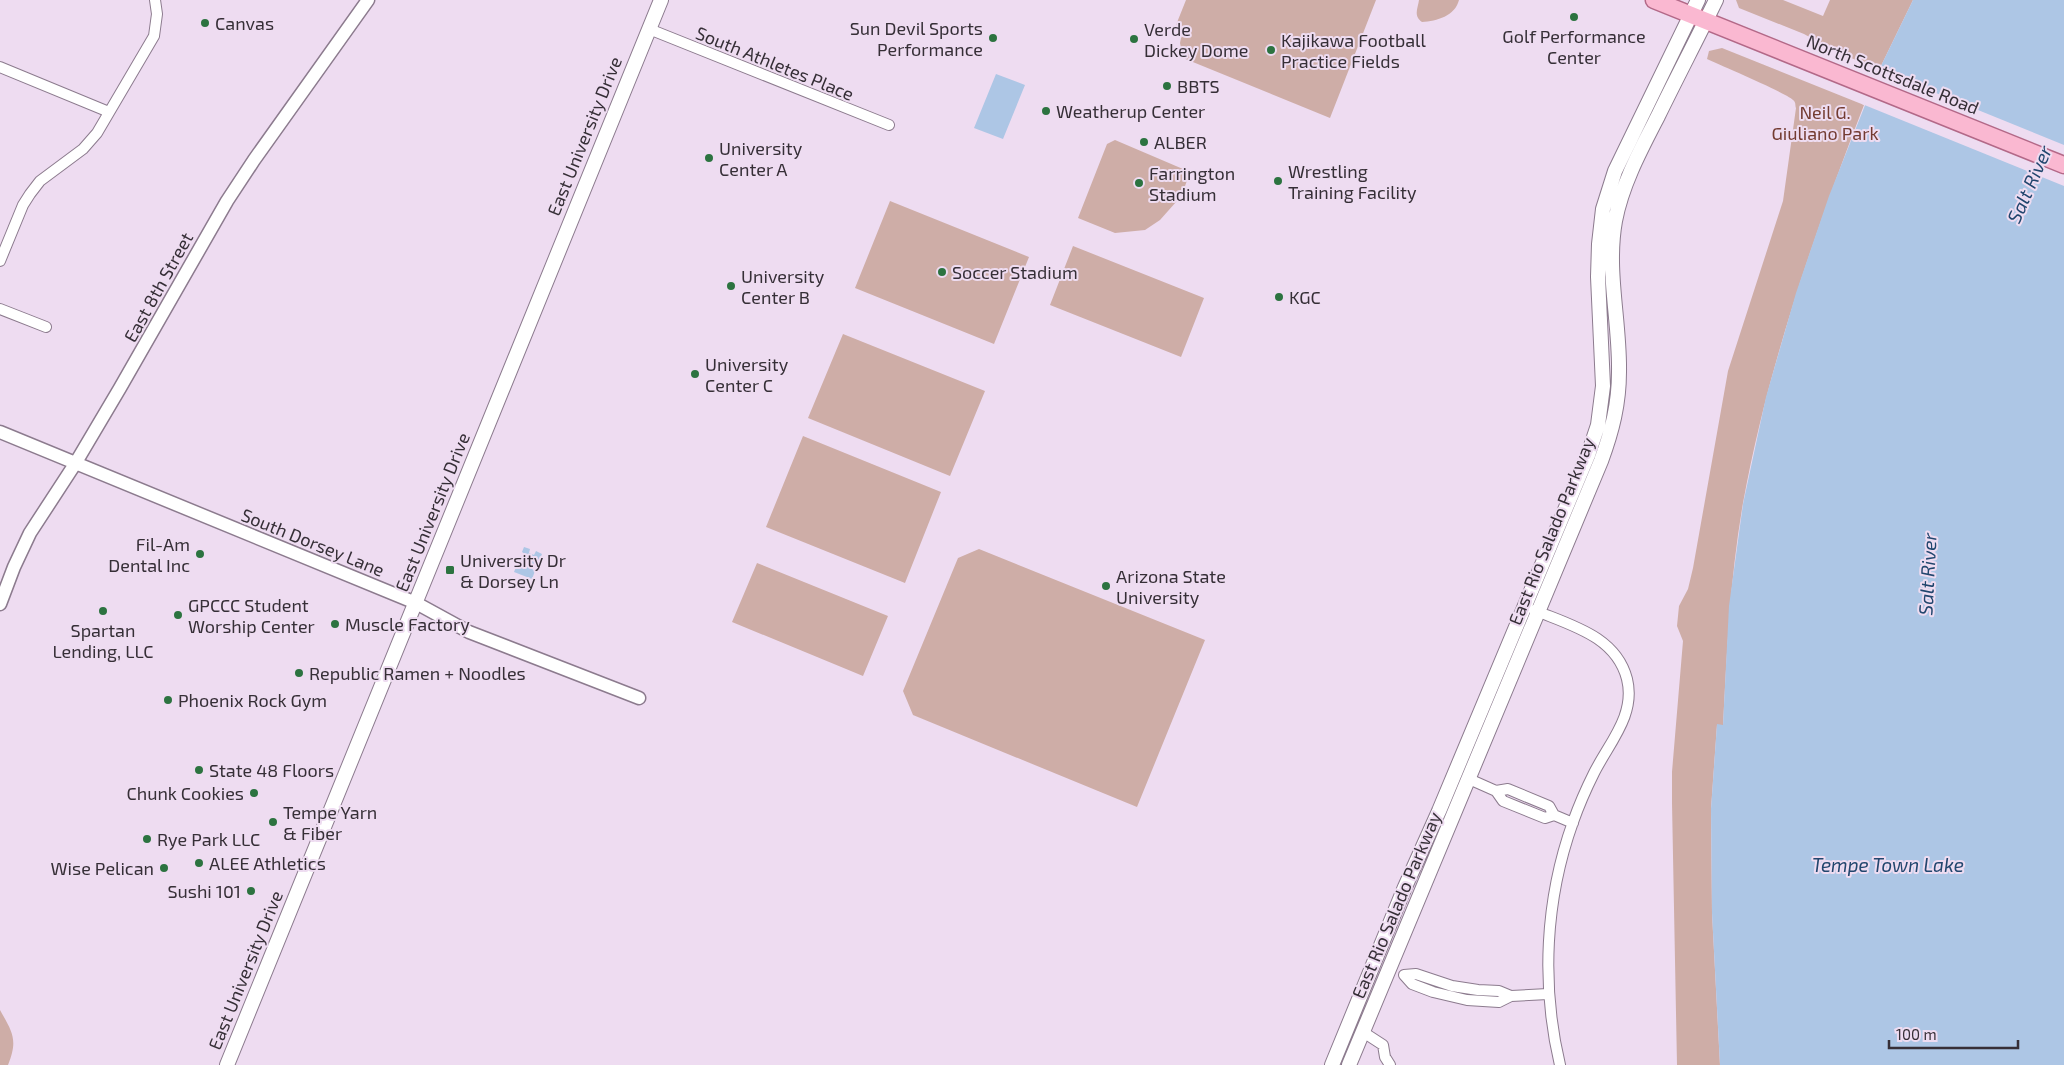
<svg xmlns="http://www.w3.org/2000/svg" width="2064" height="1065" font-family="'Exo 2',sans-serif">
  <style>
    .green { fill: #ceada7 }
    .water { fill: #adc6e5 }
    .pier { fill: #eedcf1 }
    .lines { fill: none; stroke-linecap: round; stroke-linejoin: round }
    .minor-casing { stroke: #8c7b8e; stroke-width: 12 }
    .tertiary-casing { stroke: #8c7b8e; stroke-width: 15 }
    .secondary-casing { stroke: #8c7b8e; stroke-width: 16 }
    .primary-casing { stroke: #b36988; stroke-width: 19 }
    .minor { stroke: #fff; stroke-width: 10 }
    .tertiary { stroke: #fff; stroke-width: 12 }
    .secondary { stroke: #fff; stroke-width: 14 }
    .primary { stroke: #fab8d1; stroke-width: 16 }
    .poi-dot { fill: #2c7340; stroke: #eedcf1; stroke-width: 2 }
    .labels { text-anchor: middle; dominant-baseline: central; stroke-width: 4; stroke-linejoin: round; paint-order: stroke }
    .poi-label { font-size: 18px; fill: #362f37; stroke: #eedcf1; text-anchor: start }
    .street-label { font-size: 18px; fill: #362f37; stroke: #eedcf1 }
    .park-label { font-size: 18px; fill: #733b31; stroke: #eedcf1 }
    .water-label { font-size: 19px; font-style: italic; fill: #21466e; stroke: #eedcf1 }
  </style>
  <rect width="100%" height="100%" fill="#eedcf1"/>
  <path class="green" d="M1186 0H1376L1330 118 1183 58 1180 43 1183 28 1176 25Z
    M1419 0H1459C1455 16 1437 21 1422 22 1413 16 1418 8 1419 0Z
    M1736 0H1783L1823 16 1830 0H1913L1879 70 1833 50 1804 34 1739 8Z
    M1722 48 1864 105C1814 235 1768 366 1743 503 1730 577 1727 651 1723 726L1717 725 1711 809 1712 913 1720 1065H1677L1672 803V772L1683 641 1677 626 1679 606 1688 589 1693 568 1728 371 1783 201 1796 108C1795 106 1796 103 1794 101 1791 95 1720 65 1707 59L1709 51Z
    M1115 140 1190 172 1184 189 1176 202 1160 220 1145 230 1115 233 1078 218 1107 144Z
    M890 201 1029 257 994 344 855 288Z
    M1073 246 1204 298 1181 357 1050 305Z
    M843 334 985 391 950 476 808 418Z
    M803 436 941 492 905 583 766 527Z
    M979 549 1205 640 1137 807 913 715 903 691 958 558Z
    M757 563 888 616 863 676 732 622Z
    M0 1010C13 1033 18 1040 8 1065H0Z"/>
  <path class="water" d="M1913 0H2064V1065H1720L1712 913 1711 809 1717 724 1723 725 1729 606 1743 504 1766 397 1796 293 1829 196 1879 70Z
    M996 74 1025 85 1003 139 974 128Z
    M524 547 530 549 529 553 534 555 536 551 542 554 538 563 535 562 532 569 535 571 532 579 514 572 516 567 520 568 521 565 517 563 520 556 524 557 525 554 522 552Z"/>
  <path class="pier" d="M1877 69 2064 145V186L1862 104Z"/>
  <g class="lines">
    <defs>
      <path id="minor" d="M649 29 889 125
        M0 67 109 112
        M0 261 23 205 30 194 40 181 83 149 97 133 154 36 157 14 155 0
        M0 309 46 327
        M1534 610C1570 625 1616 636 1627 679 1636 715 1609 743 1594 773 1586 789 1579 805 1573 822 1545 900 1541 985 1560 1065
        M1469 779 1496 791
        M1554 815 1545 818 1503 801 1496 791 1508 789 1549 806 1554 815 1573 823
        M1511 996 1499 1002 1467 1000 1433 992 1412 984 1404 975 1416 974 1452 986 1478 990 1499 991 1511 996 1548 994
        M1363 1032 1383 1045 1385 1057 1390 1065"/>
      <path id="tertiary" d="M0 432 416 603 469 632 639 698
        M0 604 14 567 30 533 75 464 120 388 227 201 254 160 368 0"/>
      <path id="secondary" d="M227 1065 661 0
        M1332 1065 1405 887 1439 811 1588 455 1598 425 1603 386 1598 277 1599 244 1603 209 1615 171 1698 0
        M1349 1065 1601 461C1612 431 1619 404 1619 372 1620 322 1606 271 1615 221 1622 184 1641 149 1658 116 1677 77 1697 39 1716 0"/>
      <path id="primary" d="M1654 0 2064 165"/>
    </defs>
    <use href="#minor" class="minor-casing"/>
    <use href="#tertiary" class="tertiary-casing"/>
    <use href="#secondary" class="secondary-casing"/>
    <use href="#primary" class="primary-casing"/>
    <use href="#minor" class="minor"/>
    <use href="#tertiary" class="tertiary"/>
    <use href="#secondary" class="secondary"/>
    <use href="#primary" class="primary"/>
  </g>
  <g class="poi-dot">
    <circle cx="1574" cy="17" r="5"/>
    <circle cx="205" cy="23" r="5"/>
    <circle cx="993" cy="38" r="5"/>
    <circle cx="1134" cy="39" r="5"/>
    <circle cx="1271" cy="50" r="5"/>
    <circle cx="1167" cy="86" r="5"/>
    <circle cx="1046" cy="111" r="5"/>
    <circle cx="1144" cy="142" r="5"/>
    <circle cx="709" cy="158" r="5"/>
    <circle cx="1278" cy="181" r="5"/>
    <circle cx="1139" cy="183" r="5"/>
    <circle cx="942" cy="272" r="5"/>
    <circle cx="731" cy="286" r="5"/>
    <circle cx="1279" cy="297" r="5"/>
    <circle cx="695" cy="374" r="5"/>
    <circle cx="200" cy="554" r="5"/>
    <rect x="445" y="565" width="10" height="10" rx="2.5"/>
    <circle cx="1106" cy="586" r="5"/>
    <circle cx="103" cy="611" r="5"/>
    <circle cx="178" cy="615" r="5"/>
    <circle cx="335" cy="624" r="5"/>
    <circle cx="299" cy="673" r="5"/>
    <circle cx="168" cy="700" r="5"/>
    <circle cx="199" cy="770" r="5"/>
    <circle cx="254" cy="793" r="5"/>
    <circle cx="273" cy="822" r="5"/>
    <circle cx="147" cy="839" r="5"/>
    <circle cx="199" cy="863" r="5"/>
    <circle cx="164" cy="868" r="5"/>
    <circle cx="251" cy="891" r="5"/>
  </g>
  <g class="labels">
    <g class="poi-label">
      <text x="215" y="23">Canvas</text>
      <text x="983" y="28" text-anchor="end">Sun Devil Sports<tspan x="983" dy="21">Performance</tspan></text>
      <text x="1144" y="29">Verde<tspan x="1144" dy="21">Dickey Dome</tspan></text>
      <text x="1574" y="36" text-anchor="middle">Golf Performance<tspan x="1574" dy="21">Center</tspan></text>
      <text x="1281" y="40">Kajikawa Football<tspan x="1281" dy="21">Practice Fields</tspan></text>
      <text x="1177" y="86">BBTS</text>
      <text x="1056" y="111">Weatherup Center</text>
      <text x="1154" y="142">ALBER</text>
      <text x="719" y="148">University<tspan x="719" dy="21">Center A</tspan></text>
      <text x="1288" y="171">Wrestling<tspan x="1288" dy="21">Training Facility</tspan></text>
      <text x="1149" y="173">Farrington<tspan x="1149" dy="21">Stadium</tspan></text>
      <text x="952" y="272">Soccer Stadium</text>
      <text x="741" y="276">University<tspan x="741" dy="21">Center B</tspan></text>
      <text x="1289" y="297">KGC</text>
      <text x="705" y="364">University<tspan x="705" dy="21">Center C</tspan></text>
      <text x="190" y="544" text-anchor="end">Fil-Am<tspan x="190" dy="21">Dental Inc</tspan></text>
      <text x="460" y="560">University Dr<tspan x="460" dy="21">&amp; Dorsey Ln</tspan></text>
      <text x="1116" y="576">Arizona State<tspan x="1116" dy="21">University</tspan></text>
      <text x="188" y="605">GPCCC Student<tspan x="188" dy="21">Worship Center</tspan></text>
      <text x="345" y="624">Muscle Factory</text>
      <text x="103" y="630" text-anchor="middle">Spartan<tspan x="103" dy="21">Lending, LLC</tspan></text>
      <text x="309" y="673">Republic Ramen + Noodles</text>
      <text x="178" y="700">Phoenix Rock Gym</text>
      <text x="209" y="770">State 48 Floors</text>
      <text x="244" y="793" text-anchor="end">Chunk Cookies</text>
      <text x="283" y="812">Tempe Yarn<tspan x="283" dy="21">&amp; Fiber</tspan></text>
      <text x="157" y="839">Rye Park LLC</text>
      <text x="209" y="863">ALEE Athletics</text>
      <text x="154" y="868" text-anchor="end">Wise Pelican</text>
      <text x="241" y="891" text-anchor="end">Sushi 101</text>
    </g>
    <g class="street-label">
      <text transform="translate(775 63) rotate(22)">South Athletes Place</text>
      <text transform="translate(1893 74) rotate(22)">North Scottsdale Road</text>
      <text transform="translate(584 136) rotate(-68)">East University Drive</text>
      <text transform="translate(158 287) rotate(-61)">East 8th Street</text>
      <text transform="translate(432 512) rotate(-68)">East University Drive</text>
      <text transform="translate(1551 531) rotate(-68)">East Rio Salado Parkway</text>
      <text transform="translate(313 542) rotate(22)">South Dorsey Lane</text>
      <text transform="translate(1396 905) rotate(-67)">East Rio Salado Parkway</text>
      <text transform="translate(245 970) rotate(-68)">East University Drive</text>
    </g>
    <g class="park-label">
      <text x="1825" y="112">Neil G.<tspan x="1825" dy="21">Giuliano Park</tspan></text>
    </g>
    <g class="water-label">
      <text transform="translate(2029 184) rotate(-66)">Salt River</text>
      <text transform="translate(1927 574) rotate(-87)">Salt River</text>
      <text x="1888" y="864">Tempe Town Lake</text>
    </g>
  </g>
  <path d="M1889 1040v8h129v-8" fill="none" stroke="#362f37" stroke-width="2.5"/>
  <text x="1896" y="1040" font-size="15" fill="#362f37" stroke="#eedcf1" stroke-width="4" paint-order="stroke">100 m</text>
</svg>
